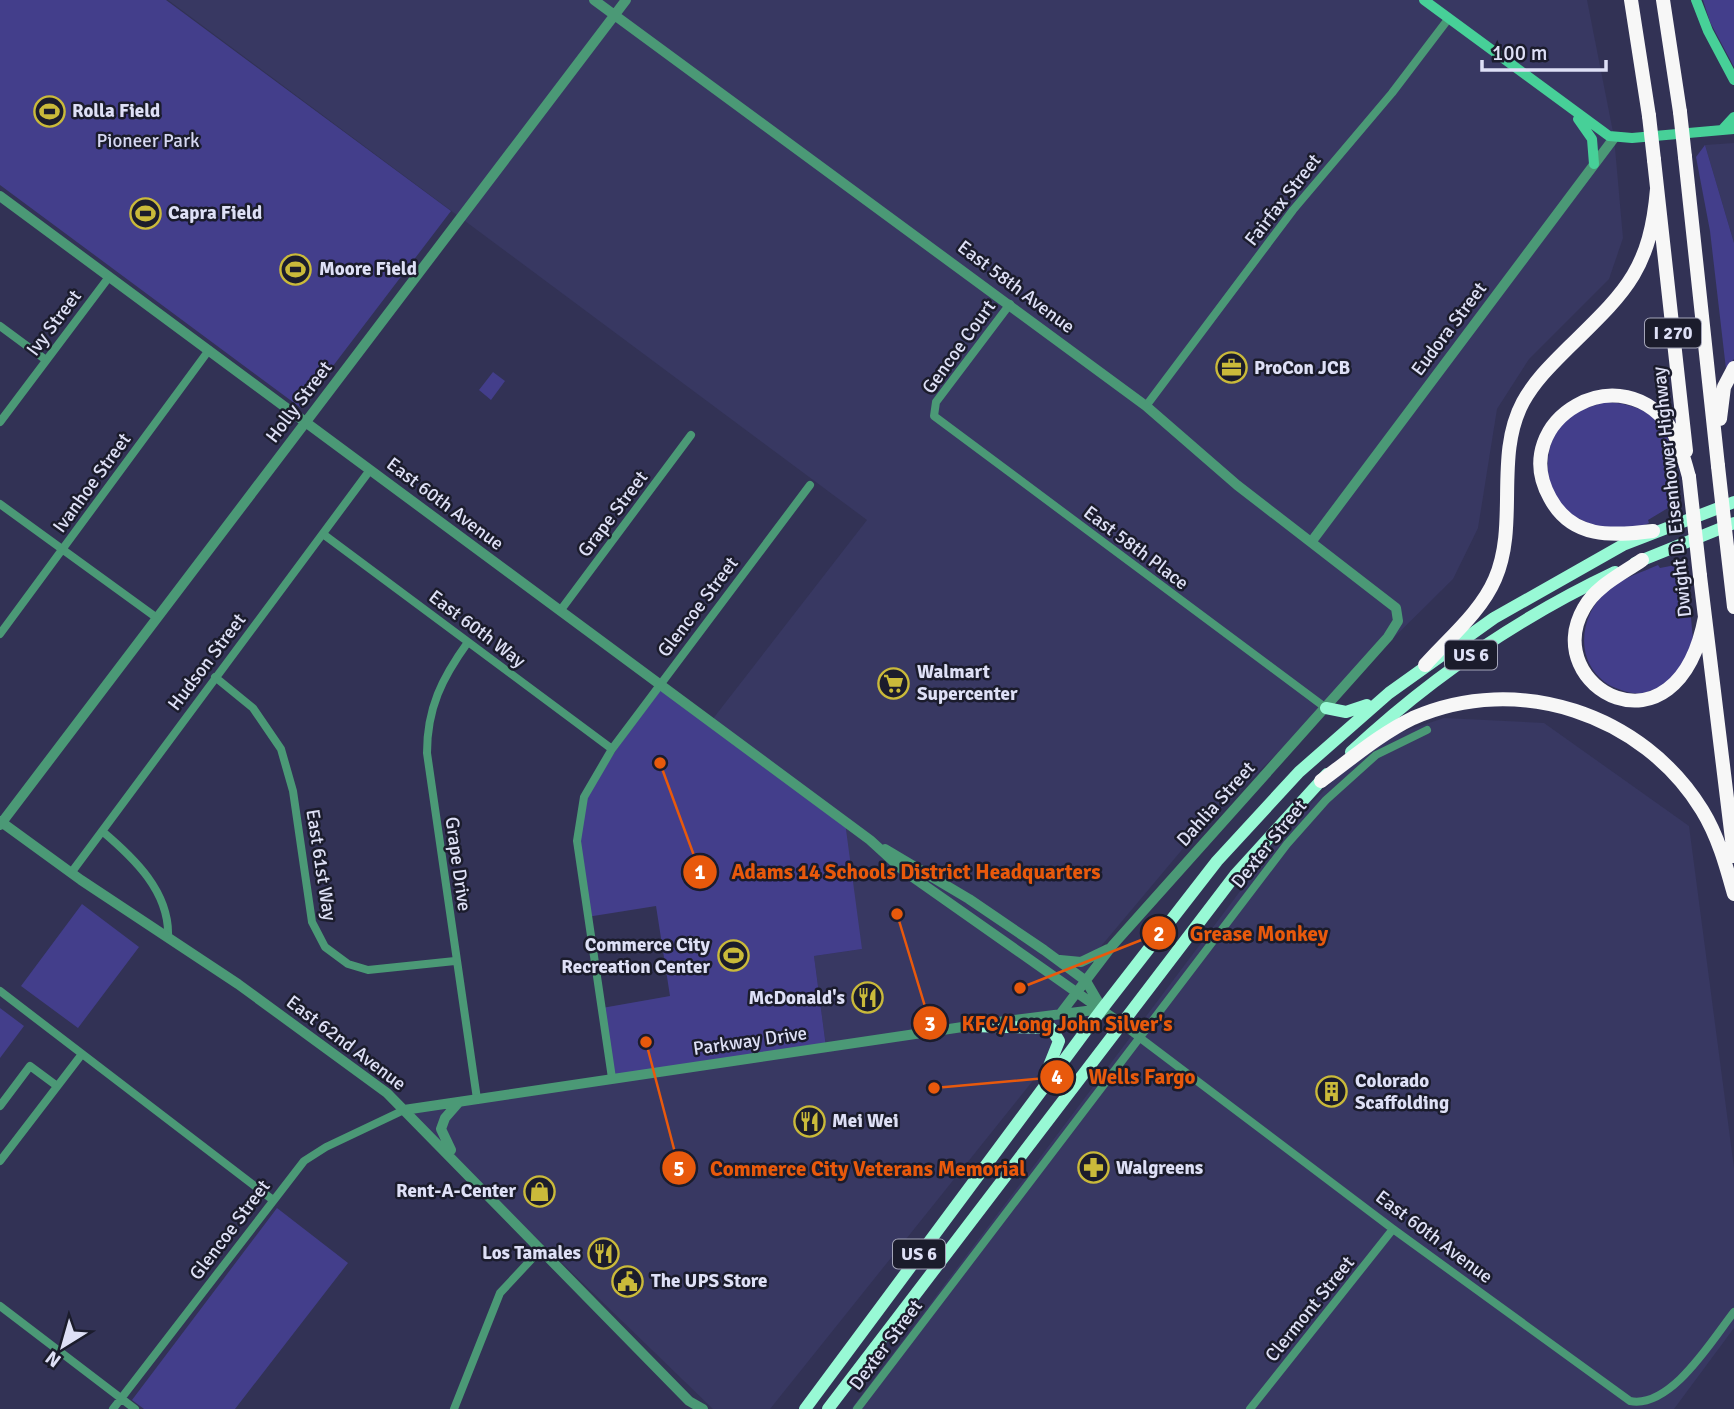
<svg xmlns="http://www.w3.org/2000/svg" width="1734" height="1409" font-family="Signika,sans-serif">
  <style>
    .built { fill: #383862 }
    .green { fill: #433e8b }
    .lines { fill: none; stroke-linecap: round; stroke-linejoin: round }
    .minor { stroke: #4b9976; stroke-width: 8 }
    .tertiary { stroke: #4b9976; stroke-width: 10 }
    .secondary { stroke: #47d098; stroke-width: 10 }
    .trunk { stroke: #98f9d5; stroke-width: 12 }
    .motorway { stroke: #f7f7f7; stroke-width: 14 }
    .motorway-bridge { stroke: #f7f7f7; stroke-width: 14 }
    .labels { text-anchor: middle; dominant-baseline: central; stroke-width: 5; stroke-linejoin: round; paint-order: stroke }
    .shield { fill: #1b1c2c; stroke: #a4a5b9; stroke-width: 2 }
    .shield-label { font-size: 18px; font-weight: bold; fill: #dee0f6 }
    .poi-label { font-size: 19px; font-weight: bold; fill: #dee0f6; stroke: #1b1c2c; text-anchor: start }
    .park-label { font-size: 19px; fill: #d6d8f2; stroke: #1b1c2c }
    .street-label { font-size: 19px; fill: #dee0f6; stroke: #1b1c2c }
    .leader { fill: none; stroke: #e8590c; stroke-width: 2.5 }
    .callout-dot { fill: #e8590c; stroke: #1b1c2c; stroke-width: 2.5 }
    .mark-label { font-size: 21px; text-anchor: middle; font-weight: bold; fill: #fff }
    .callout-label { font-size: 21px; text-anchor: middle; font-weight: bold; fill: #e8590c; stroke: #1b1c2c; stroke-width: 5; stroke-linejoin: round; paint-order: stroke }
  </style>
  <rect width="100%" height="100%" fill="#323255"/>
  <path class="built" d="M168 0H1587L1614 137 1623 238 1609 279 1529 359 1497 409 1478 528 1453 579 1191 839 1097 951 1047 1063 770 1409H713L404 1110 826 1047 814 956 862 949 712 720 867 520Z
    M1734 143V243L1705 145Z
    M1444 718 1544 723 1689 826 1734 1168V1328L1674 1409H851L1283 834 1344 769 1393 735Z"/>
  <path class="green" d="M0 0H166L451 211 301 408 0 185Z
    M1703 0H1734V67L1710 22Z
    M1705 145 1734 243V359L1726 369 1710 231 1696 157Z
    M493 372 505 381 491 400 479 390Z
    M1605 402C1671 405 1675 447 1678 502L1648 520 1649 523C1623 535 1606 532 1582 520 1576 517 1567 514 1563 510 1539 481 1543 428 1579 411 1587 407 1597 405 1605 402Z
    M1686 563 1693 640 1677 677C1667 682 1654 691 1643 693 1633 695 1620 690 1611 686 1573 664 1578 615 1609 589 1622 578 1643 572 1658 565L1660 568Z
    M660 685 845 822 862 949 814 956 826 1047 612 1078 602 1008 670 996 656 906 587 917 577 841 584 798Z
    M82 904 139 947 78 1028 21 986Z
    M0 1008 24 1026 0 1058Z
    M277 1208 348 1263 235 1409H144L132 1400Z"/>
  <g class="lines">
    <path class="minor" d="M1010 304 936 402 934 416 1326 708
      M0 326 46 360
      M1146 406 1293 210 1392 93 1449 18
      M0 422 109 277
      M0 504 157 618
      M323 534 612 749
      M560 611 691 435
      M0 634 209 350
      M468 642C442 678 427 708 427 753L477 1099
      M215 677 253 708 281 749 293 791 312 922 325 947 348 964 368 970 455 961
      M102 831C134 858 170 892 168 937
      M71 873 370 470
      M0 991 273 1200
      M1123 1025 1393 1229 1630 1401C1671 1409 1712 1340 1734 1312
      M612 1078 577 841 584 797 612 749 810 485
      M0 1106 30 1066 57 1086
      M0 1161 82 1054
      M0 1306 135 1409
      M113 1409 304 1161 326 1147 404 1110
      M454 1409 500 1293 541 1249
      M857 1409 1287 844 1326 800 1376 755 1427 730
      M1250 1409 1393 1229"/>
    <path class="tertiary" d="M594 0 1146 406 1237 485 1396 608 1398 621 1388 637 1112 946 1061 1013
      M0 196 870 840 904 871 1123 1025
      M1312 541 1614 138
      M0 821 81 880 238 984 387 1093 689 1401 703 1409
      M0 825 626 0
      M885 849 969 899 1044 950 1086 981 1100 1005
      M1060 960 1081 962 1108 949
      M998 1022 1102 1009
      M404 1110 976 1025
      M451 1150 441 1129 445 1118 459 1102"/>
    <path class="secondary" d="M1424 0 1609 136 1632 138 1734 129
      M1696 0 1708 31 1734 80
      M1578 119 1592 139 1594 164
      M1722 130 1734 117"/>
    <path class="trunk" d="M1635 563 1734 523
      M1326 708 1346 712 1367 705
      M1351 752C1429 679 1518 618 1615 572
      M970 1026 1051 1028 1059 1041 1047 1071
      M805 1409 1102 1009 1217 861 1299 772 1389 693 1494 618 1623 545 1734 502
      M828 1409 1236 874 1327 774"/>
    <path class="motorway" d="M1631 0 1649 116
      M1663 0 1680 112
      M1685 157 1718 466
      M1654 160 1686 451
      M1720 419 1724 387 1734 368
      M1725 529 1734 607
      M1653 531C1612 536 1572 539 1550 498 1506 420 1624 351 1673 432 1681 446 1685 462 1689 477
      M1642 560C1622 574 1596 586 1584 608 1538 687 1677 765 1705 617
      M1700 576 1734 856
      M1425 665C1448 639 1481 612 1495 579 1519 524 1494 456 1523 402 1535 380 1553 363 1570 346 1626 291 1650 270 1657 189
      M1321 781C1351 759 1380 734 1413 718 1518 672 1643 714 1702 810 1718 836 1726 865 1734 894"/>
    <path class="motorway-bridge" d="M1680 112 1685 157
      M1649 116 1654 160
      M1718 466 1725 529
      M1689 477 1700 576"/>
  </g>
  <defs>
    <symbol id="stadium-ring" viewBox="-11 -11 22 22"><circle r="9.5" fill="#1b1c2c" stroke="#caba3a" stroke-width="1.5"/><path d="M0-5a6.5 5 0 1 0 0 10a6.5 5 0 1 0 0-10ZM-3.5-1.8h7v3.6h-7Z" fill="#caba3a"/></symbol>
    <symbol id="office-ring" viewBox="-11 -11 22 22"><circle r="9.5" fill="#1b1c2c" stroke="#caba3a" stroke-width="1.5"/><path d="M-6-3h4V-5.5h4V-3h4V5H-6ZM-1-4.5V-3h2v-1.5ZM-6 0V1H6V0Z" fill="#caba3a"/></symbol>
    <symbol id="supermarket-ring" viewBox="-11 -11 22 22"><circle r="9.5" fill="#1b1c2c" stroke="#caba3a" stroke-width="1.5"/><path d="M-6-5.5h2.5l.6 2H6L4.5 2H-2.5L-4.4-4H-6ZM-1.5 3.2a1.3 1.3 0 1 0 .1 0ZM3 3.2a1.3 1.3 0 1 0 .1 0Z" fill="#caba3a"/></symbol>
    <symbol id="restaurant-ring" viewBox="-11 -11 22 22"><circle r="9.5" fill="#1b1c2c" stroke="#caba3a" stroke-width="1.5"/><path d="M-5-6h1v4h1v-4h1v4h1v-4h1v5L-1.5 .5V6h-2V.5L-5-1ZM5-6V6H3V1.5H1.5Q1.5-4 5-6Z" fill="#caba3a"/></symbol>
    <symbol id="building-ring" viewBox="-11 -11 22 22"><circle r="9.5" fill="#1b1c2c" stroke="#caba3a" stroke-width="1.5"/><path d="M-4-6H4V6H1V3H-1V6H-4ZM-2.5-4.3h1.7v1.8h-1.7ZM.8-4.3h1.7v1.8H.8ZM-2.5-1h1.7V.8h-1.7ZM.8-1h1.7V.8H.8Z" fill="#caba3a"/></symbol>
    <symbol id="pharmacy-ring" viewBox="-11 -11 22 22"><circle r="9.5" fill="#1b1c2c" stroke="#caba3a" stroke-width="1.5"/><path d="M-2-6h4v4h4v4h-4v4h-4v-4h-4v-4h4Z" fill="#caba3a"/></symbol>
    <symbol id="shop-ring" viewBox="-11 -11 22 22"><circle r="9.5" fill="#1b1c2c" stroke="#caba3a" stroke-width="1.5"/><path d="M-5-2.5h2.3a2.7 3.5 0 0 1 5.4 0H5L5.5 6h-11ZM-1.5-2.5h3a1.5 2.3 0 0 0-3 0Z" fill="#caba3a"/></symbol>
    <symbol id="civic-ring" viewBox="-11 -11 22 22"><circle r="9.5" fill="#1b1c2c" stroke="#caba3a" stroke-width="1.5"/><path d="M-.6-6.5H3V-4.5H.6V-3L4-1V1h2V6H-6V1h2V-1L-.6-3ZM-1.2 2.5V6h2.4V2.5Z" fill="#caba3a"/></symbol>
  </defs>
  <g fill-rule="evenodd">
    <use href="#stadium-ring" x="32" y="94" width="35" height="35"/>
    <use href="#stadium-ring" x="128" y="196" width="35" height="35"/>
    <use href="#stadium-ring" x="278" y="252" width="35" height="35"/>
    <use href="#office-ring" x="1214" y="350" width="35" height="35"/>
    <use href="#supermarket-ring" x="876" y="666" width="35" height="35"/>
    <use href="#stadium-ring" x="716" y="938" width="35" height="35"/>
    <use href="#restaurant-ring" x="850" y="980" width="35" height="35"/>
    <use href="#building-ring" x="1314" y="1074" width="35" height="35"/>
    <use href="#restaurant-ring" x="792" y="1104" width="35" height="35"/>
    <use href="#pharmacy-ring" x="1076" y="1150" width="35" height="35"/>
    <use href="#shop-ring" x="522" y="1174" width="35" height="35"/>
    <use href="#restaurant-ring" x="586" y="1236" width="35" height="35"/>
    <use href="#civic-ring" x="610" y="1264" width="35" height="35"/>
  </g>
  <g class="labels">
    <g class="shield">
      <rect x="1645" y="318.5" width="56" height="29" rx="5"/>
      <rect x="1445" y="640.5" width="52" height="29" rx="5"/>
      <rect x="893" y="1239.5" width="52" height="29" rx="5"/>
    </g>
    <g class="shield-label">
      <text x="1673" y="333">I 270</text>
      <text x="1471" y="655">US 6</text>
      <text x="919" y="1254">US 6</text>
    </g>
    <g class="poi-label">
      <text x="72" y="111">Rolla Field</text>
      <text x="168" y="213">Capra Field</text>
      <text x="319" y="269">Moore Field</text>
      <text x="1254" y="368">ProCon JCB</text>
      <text x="917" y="672">Walmart<tspan x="917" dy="22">Supercenter</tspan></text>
      <text x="710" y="945" text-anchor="end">Commerce City<tspan x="710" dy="22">Recreation Center</tspan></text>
      <text x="845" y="998" text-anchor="end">McDonald's</text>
      <text x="1355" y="1081">Colorado<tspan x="1355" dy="22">Scaffolding</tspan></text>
      <text x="832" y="1121">Mei Wei</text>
      <text x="1116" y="1168">Walgreens</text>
      <text x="516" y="1191" text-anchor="end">Rent-A-Center</text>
      <text x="581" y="1253" text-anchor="end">Los Tamales</text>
      <text x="651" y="1281">The UPS Store</text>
    </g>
    <g class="park-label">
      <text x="148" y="141">Pioneer Park</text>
    </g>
    <g class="street-label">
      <text transform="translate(1283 200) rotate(-52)">Fairfax Street</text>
      <text transform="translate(1016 287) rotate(37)">East 58th Avenue</text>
      <text transform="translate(54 323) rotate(-53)">Ivy Street</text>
      <text transform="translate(1449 329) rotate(-53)">Eudora Street</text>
      <text transform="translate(959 347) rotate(-54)">Gencoe Court</text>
      <text transform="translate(299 402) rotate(-53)">Holly Street</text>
      <text transform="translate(92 483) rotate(-54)">Ivanhoe Street</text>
      <text transform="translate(1672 492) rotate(-96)">Dwight D. Eisenhower Highway</text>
      <text transform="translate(445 504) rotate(37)">East 60th Avenue</text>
      <text transform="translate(613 514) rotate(-53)">Grape Street</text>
      <text transform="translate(1136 548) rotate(37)">East 58th Place</text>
      <text transform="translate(698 607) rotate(-53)">Glencoe Street</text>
      <text transform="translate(477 629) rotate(37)">East 60th Way</text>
      <text transform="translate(207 662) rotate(-53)">Hudson Street</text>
      <text transform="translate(1216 804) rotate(-48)">Dahlia Street</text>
      <text transform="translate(1269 844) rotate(-51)">Dexter Street</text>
      <text transform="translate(458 864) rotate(82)">Grape Drive</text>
      <text transform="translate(321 865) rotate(81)">East 61st Way</text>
      <text transform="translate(750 1041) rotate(-8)">Parkway Drive</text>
      <text transform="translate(346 1043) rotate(37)">East 62nd Avenue</text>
      <text transform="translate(230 1230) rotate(-53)">Glencoe Street</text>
      <text transform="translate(1434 1237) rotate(37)">East 60th Avenue</text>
      <text transform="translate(1310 1309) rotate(-51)">Clermont Street</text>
      <text transform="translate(886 1345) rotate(-53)">Dexter Street</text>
    </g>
  </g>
  <path class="leader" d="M660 763L700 872M1020 988L1159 933M897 914L930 1023M934 1088L1057 1077M646 1042L679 1168"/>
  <g class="callout-dot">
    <circle cx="660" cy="763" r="7"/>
    <circle cx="1020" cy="988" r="7"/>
    <circle cx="897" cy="914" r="7"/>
    <circle cx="934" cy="1088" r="7"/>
    <circle cx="646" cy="1042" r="7"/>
    <circle cx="700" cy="872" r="18"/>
    <circle cx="1159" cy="933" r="18"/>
    <circle cx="930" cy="1023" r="18"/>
    <circle cx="1057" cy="1077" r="18"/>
    <circle cx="679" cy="1168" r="18"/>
  </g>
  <g class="mark-label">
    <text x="700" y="879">1</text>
    <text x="1159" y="941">2</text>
    <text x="930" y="1031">3</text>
    <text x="1057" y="1084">4</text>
    <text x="679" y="1176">5</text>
  </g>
  <g class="callout-label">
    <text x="916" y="879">Adams 14 Schools District Headquarters</text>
    <text x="1259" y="941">Grease Monkey</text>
    <text x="1067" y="1031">KFC/Long John Silver's</text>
    <text x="1142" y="1084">Wells Fargo</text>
    <text x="868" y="1176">Commerce City Veterans Memorial</text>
  </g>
  <g transform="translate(63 1346) rotate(217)" stroke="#1b1c2c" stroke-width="5" paint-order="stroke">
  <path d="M0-5L12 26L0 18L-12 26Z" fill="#dee0f6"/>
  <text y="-10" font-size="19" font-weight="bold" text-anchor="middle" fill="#dee0f6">N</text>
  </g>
  <path d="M1482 60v10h124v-10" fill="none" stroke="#dee0f6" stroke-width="3.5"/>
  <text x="1492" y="60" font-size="21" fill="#dee0f6" stroke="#1b1c2c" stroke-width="5" paint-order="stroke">100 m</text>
</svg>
